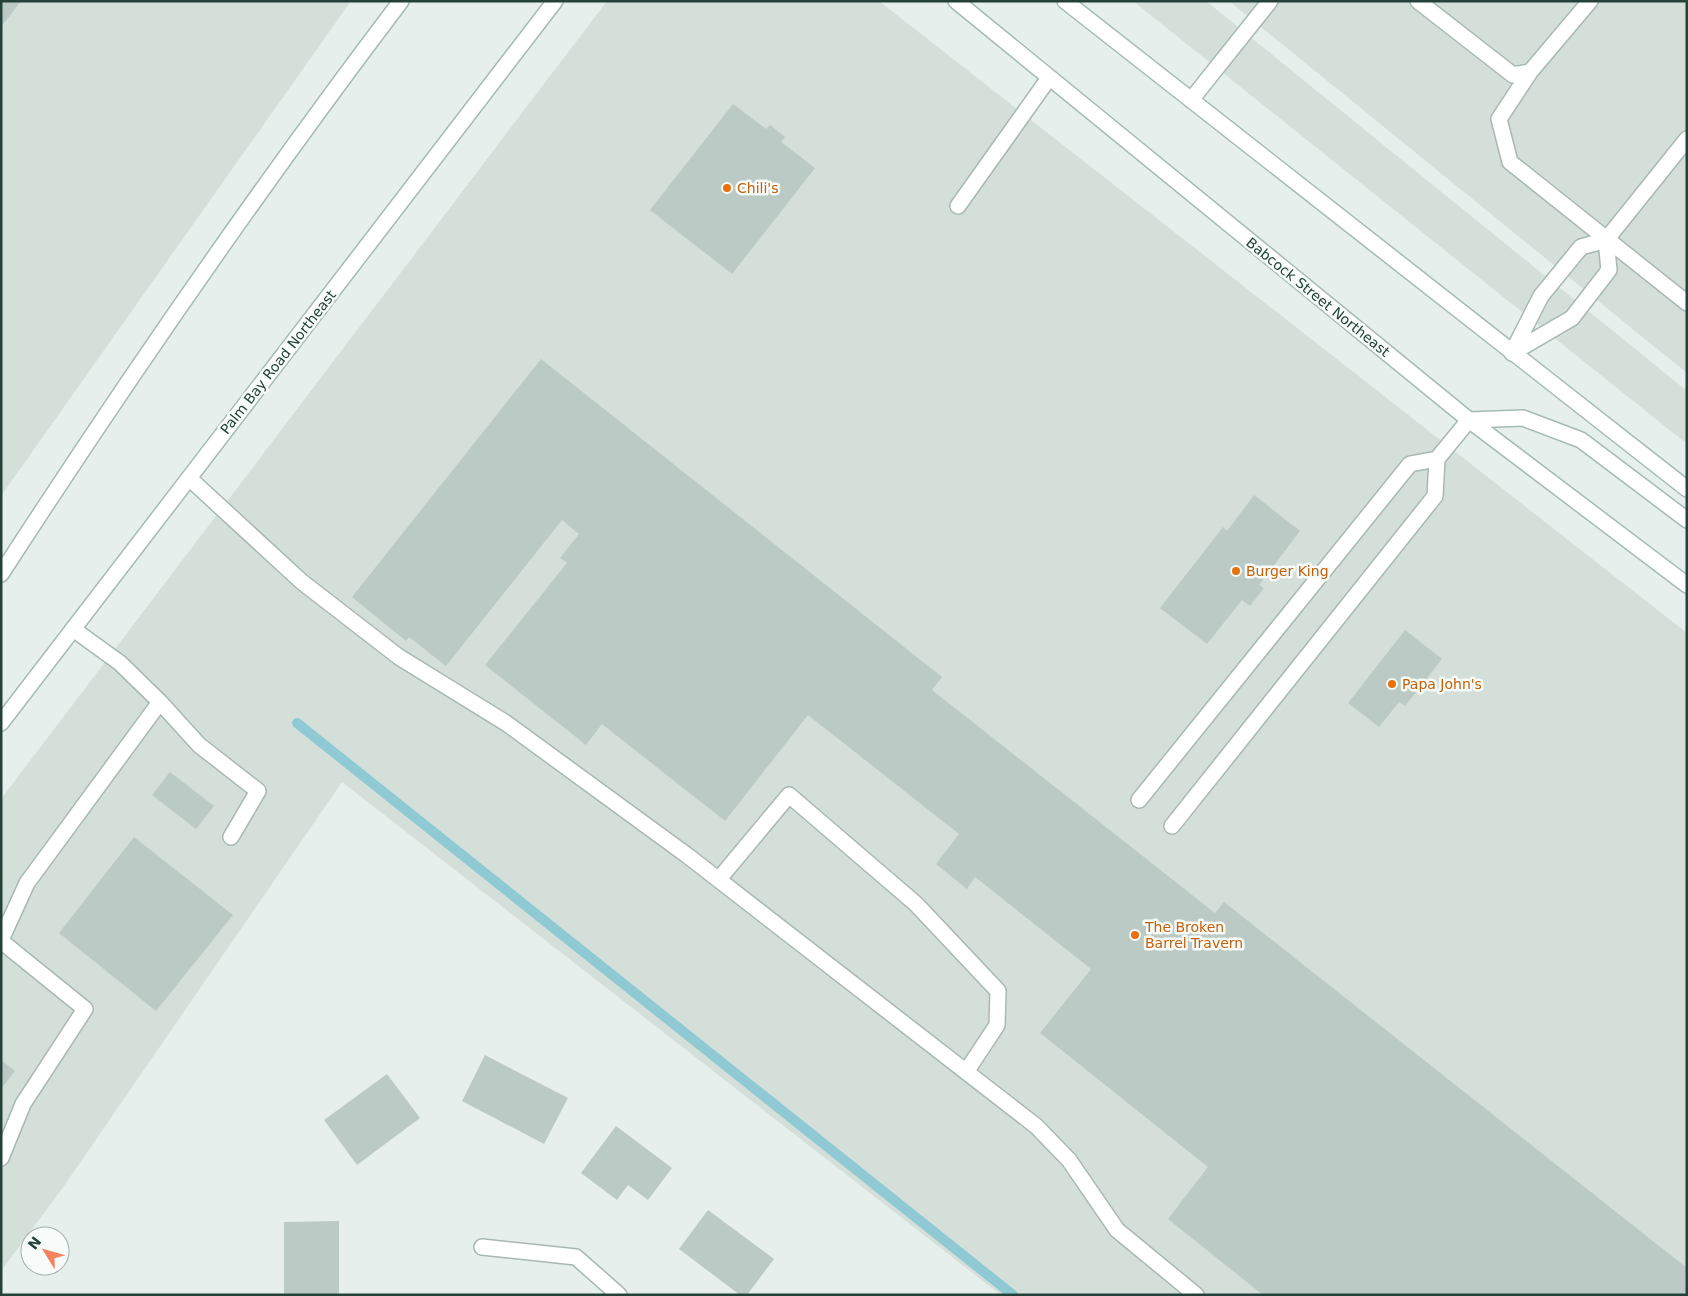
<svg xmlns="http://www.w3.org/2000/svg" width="1688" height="1296" font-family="'DejaVu Sans',sans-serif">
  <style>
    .built { fill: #d4dfda }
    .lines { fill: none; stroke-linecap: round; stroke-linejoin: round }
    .stream { stroke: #8ec9d4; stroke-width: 10 }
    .building { fill: #bbcac4 }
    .service-casing { stroke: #a8b8b2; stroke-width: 18 }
    .minor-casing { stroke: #a8b8b2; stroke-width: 18 }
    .secondary-casing { stroke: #a4bbb3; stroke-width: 18 }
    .service { stroke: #fff; stroke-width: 15 }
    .minor { stroke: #fff; stroke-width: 15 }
    .secondary { stroke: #fff; stroke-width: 15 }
    .food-dot { fill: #e8710a; stroke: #f7fbf9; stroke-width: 2 }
    .labels { text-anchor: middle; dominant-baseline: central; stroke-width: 5; stroke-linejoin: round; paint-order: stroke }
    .food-label { font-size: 14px; fill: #c56008; stroke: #f7fbf9; text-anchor: start }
    .street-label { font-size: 14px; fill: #24423a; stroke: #f7fbf9 }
  </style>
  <rect width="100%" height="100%" fill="#e6efeb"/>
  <path class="built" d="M1 1H351L1 496Z
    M607 1H879L1687 633V1295H1001L342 782 64 1186 1 1271V799Z
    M1133 1H1206L1687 391V444Z
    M1229 1H1687V373L1651 344Z"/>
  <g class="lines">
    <path class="stream" d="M297 723 1013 1295"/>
  </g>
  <path class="building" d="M1 1H21L1 27Z
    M733 104 766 129 770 125 785 137 781 142 815 168 732 274 650 210Z
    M541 359 942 677 932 690 1215 913 1224 902 1687 1268V1295H1263L1168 1219 1208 1167 1040 1033 1091 969 975 877 967 889 936 864 959 834 808 715 725 821 602 724 586 745 485 665 567 563 560 558 579 534 562 520 446 666 409 637 406 641 352 597Z
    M1254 495 1300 531 1259 585 1264 588 1250 606 1242 600 1207 644 1160 608 1223 527 1227 531Z
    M1405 630 1442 659 1405 706 1399 702 1379 727 1348 703Z
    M170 772 214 806 196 829 152 795Z
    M134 837 233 915 156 1011 59 933Z
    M485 1055 568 1098 544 1144 462 1101Z
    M1 1060 15 1071 1 1089Z
    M387 1074 420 1118 357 1165 324 1120Z
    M616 1126 672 1168 648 1200 628 1185 617 1200 581 1173Z
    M708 1210 774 1259 747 1295H740L679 1249Z
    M339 1221V1295H284V1222Z"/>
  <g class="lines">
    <defs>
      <path id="service" d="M1418 1 1513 75 1530 72 1590 1
        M1530 72 1499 119 1510 162 1687 303
        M1191 100 1270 1
        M958 206 1049 78
        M1512 353 1541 296 1581 247 1606 240 1687 139
        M1512 353 1572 318 1609 270 1606 240
        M189 478 302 582 399 657 506 723 688 856 1036 1126 1069 1160 1117 1230 1196 1295
        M73 629 120 663 160 702 199 745 258 791 231 837
        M1139 800 1410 464 1437 459
        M1172 826 1435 496 1437 459 1469 420
        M719 879 789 795 916 904 998 991 997 1025 966 1072
        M1 940 27 883 160 702
        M1 941 85 1009 23 1104 1 1158"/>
      <path id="minor" d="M482 1247 576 1257 619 1295"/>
      <path id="secondary" d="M956 1 1469 420 1687 585
        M1065 1 1687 489
        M1469 420 1523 418 1581 440 1687 520
        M1 574C128 378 260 187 401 1
        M1 723 555 1"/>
    </defs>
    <use href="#service" class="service-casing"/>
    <use href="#minor" class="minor-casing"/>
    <use href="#secondary" class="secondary-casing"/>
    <use href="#service" class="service"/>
    <use href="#minor" class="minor"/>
    <use href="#secondary" class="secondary"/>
  </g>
  <g class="food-dot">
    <circle cx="727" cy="188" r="5"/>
    <circle cx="1236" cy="571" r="5"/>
    <circle cx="1392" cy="684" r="5"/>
    <circle cx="1135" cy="935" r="5"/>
  </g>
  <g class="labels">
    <g class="food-label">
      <text x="737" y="188">Chili's</text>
      <text x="1246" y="571">Burger King</text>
      <text x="1402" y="684">Papa John's</text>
      <text x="1145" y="927">The Broken<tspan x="1145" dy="16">Barrel Travern</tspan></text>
    </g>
    <g class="street-label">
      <text transform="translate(1318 297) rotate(39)">Babcock Street Northeast</text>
      <text transform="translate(278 362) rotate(-52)">Palm Bay Road Northeast</text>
    </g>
  </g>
  <rect width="1688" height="1296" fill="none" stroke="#24423a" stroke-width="5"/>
  <g transform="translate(45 1251) rotate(307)"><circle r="24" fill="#f7fbf9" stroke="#a3b1ad"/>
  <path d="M0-4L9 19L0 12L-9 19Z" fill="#f4845f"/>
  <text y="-8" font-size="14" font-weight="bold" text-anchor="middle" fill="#24423a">N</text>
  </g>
</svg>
